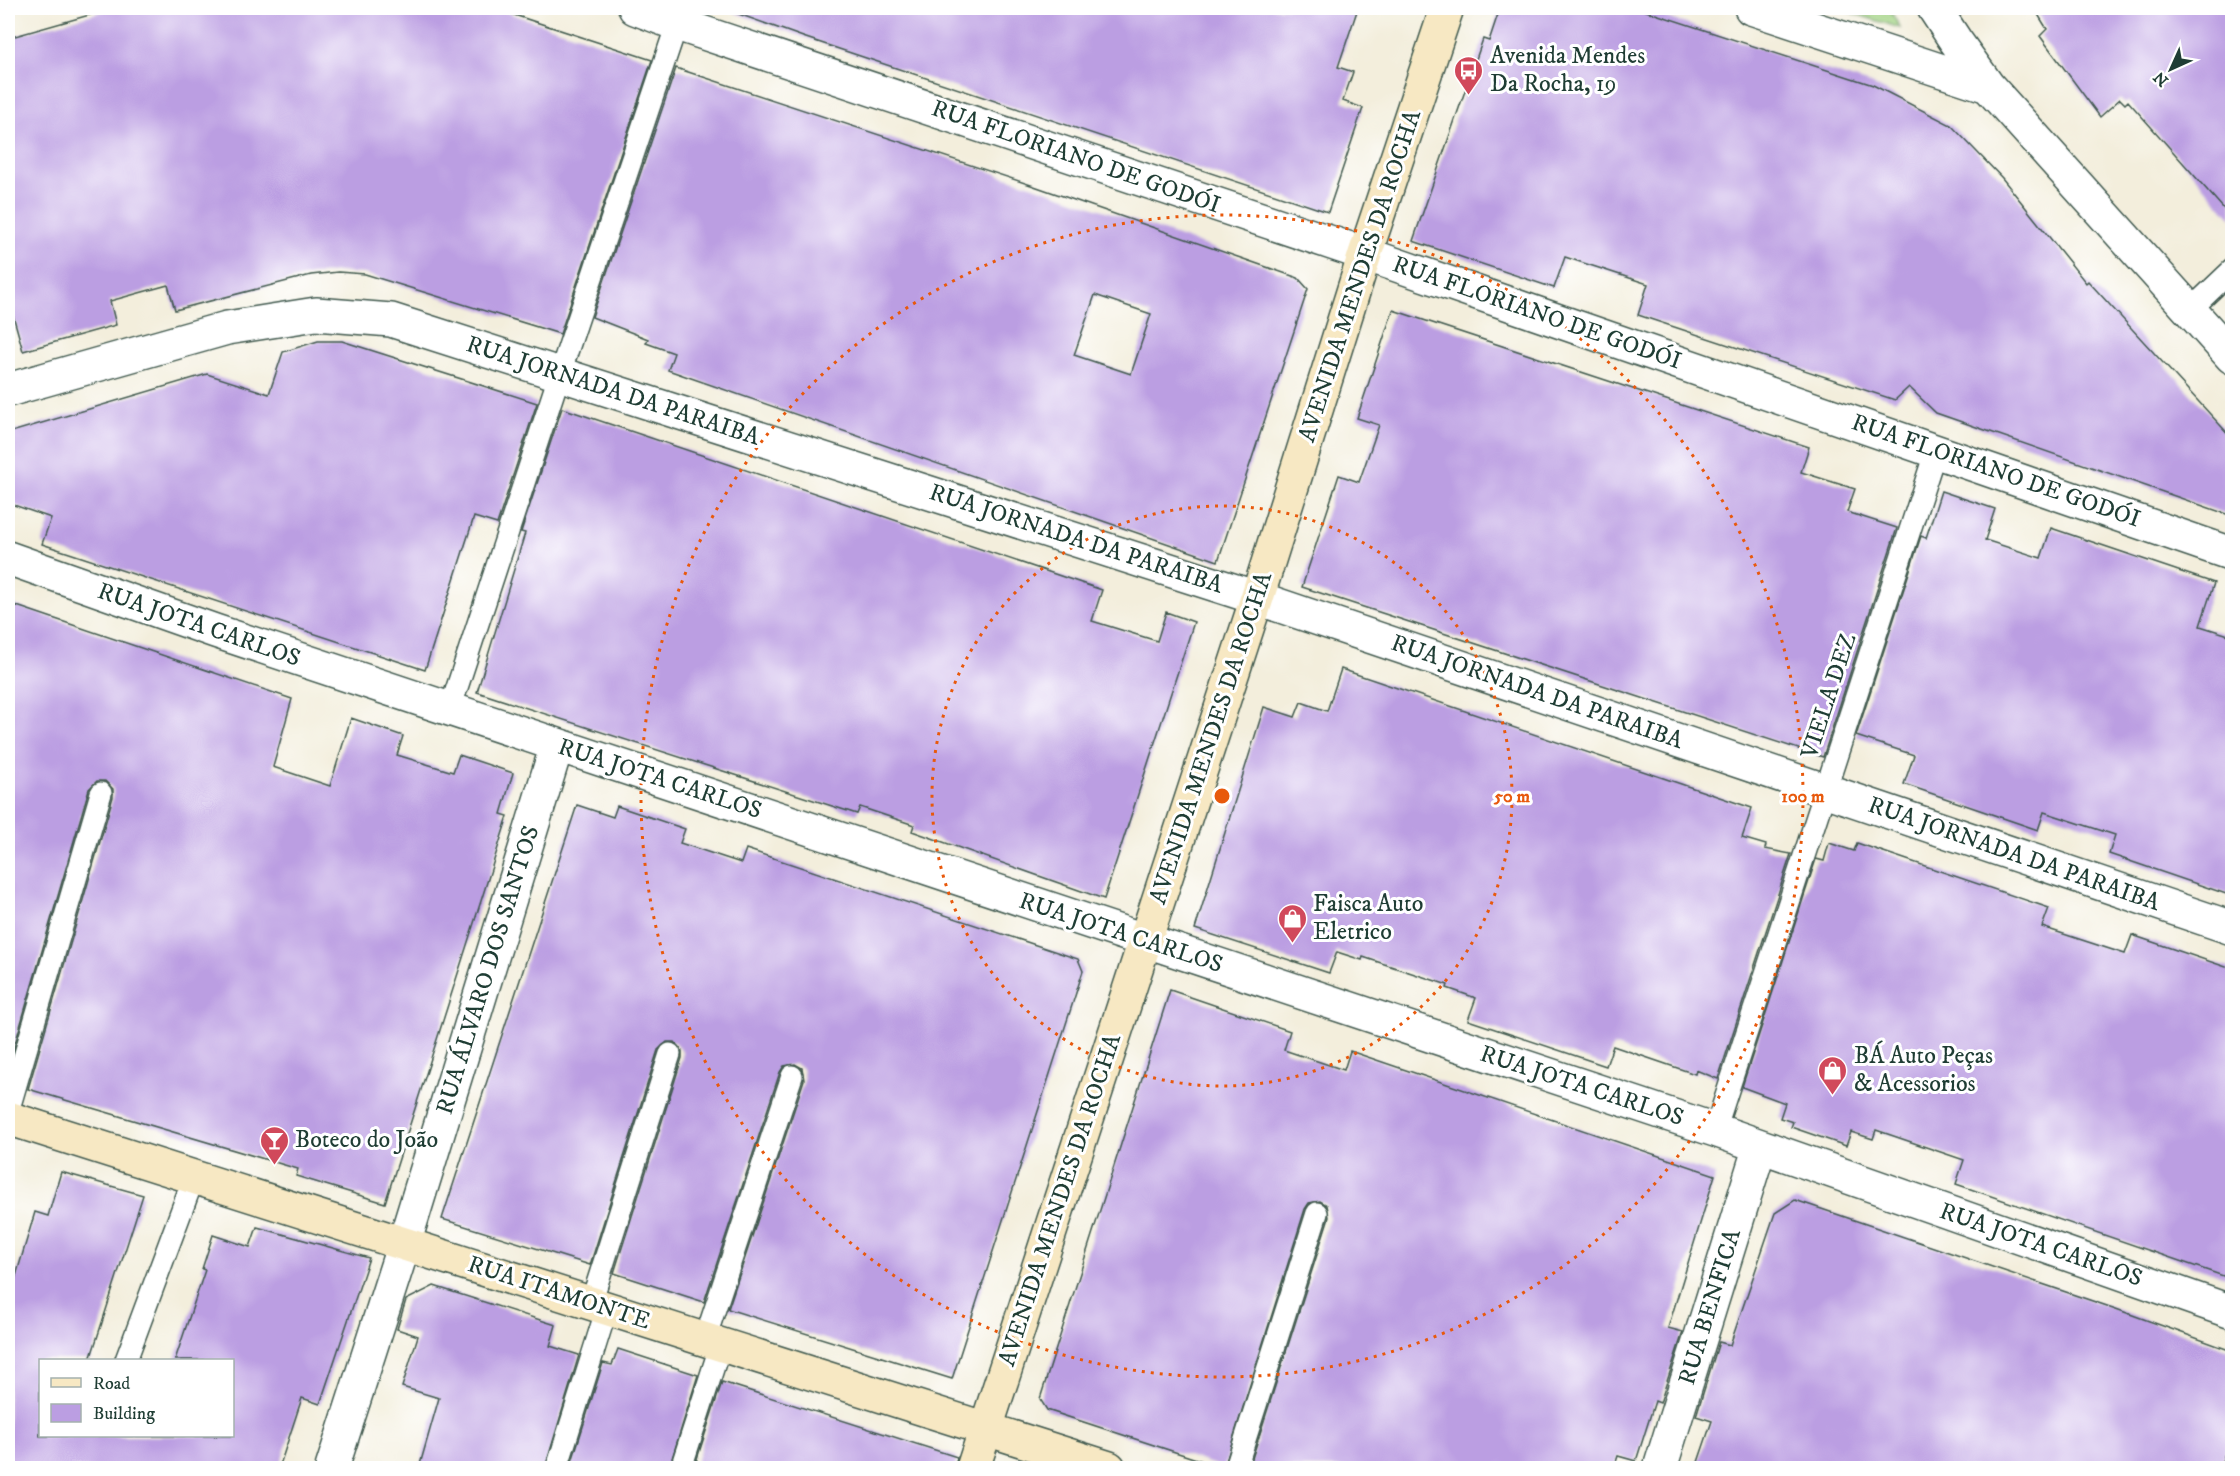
<svg xmlns="http://www.w3.org/2000/svg" width="2240" height="1476" font-family="'IM FELL DW Pica',serif">
  <style>
    .green { fill: #a0d281; stroke: #60885a; stroke-width: 1.5 }
    .building { fill: #bb9ee2; fill-rule: evenodd }
    .lines { fill: none; stroke-linecap: round; stroke-linejoin: round }
    .lane-casing { stroke: #3f584d; stroke-width: 24 }
    .street-casing { stroke: #3f584d; stroke-width: 36 }
    .secondary-casing { stroke: #3f584d; stroke-width: 36 }
    .lane { stroke: #fff; stroke-width: 21 }
    .street { stroke: #fff; stroke-width: 33 }
    .secondary { stroke: #f7e8c3; stroke-width: 33 }
    .ring { fill: none; stroke: #e8590c; stroke-width: 3; stroke-dasharray: 3 6 }
    .labels { text-anchor: middle; dominant-baseline: central; stroke-width: 6; stroke-linejoin: round; paint-order: stroke }
    .poi-label { font-size: 24px; fill: #1f3d34; stroke: #fff; text-anchor: start }
    .street-label { font-size: 24px; fill: #1f3d34; stroke: #fff }
    .centre { fill: #e8590c; stroke: #fff; stroke-width: 3 }
    .ring-label { font-size: 18px; text-anchor: middle; font-weight: bold; fill: #e8590c; stroke: #fff; stroke-width: 6; stroke-linejoin: round; paint-order: stroke }
  </style>
  <rect width="100%" height="100%" fill="#fff"/>
  <filter id="ink" filterUnits="userSpaceOnUse"><feTurbulence type="fractalNoise" baseFrequency=".0167" numOctaves="2"/><feDisplacementMap in="SourceGraphic" scale="12" xChannelSelector="R" yChannelSelector="G"/><feConvolveMatrix kernelMatrix="1 2 1 2 8 2 1 2 1" color-interpolation-filters="sRGB"/></filter>
  <filter id="wash" filterUnits="userSpaceOnUse"><feTurbulence type="fractalNoise" baseFrequency=".008" numOctaves="4" result="noise"/><feDisplacementMap in="SourceGraphic" scale="24" xChannelSelector="R" yChannelSelector="G"/><feGaussianBlur stdDeviation="1.35" result="paint"/><feColorMatrix in="noise" values="0 0 0 0 0 0 0 0 0 0 0 0 0 0 0 0 0 1.4 0 .05"/><feComposite in="paint" operator="in"/></filter>
  <g filter="url(#wash)">
    <rect width="100%" height="100%" fill="#f3eedc"/>
    <path class="green" d="M1836 8H1889L1900 28Z"/>
    <g id="blocks">
      <path class="building" d="M114 8H493L652 60 560 334 365 274 338 272 311 275 175 310 168 285 110 301 116 325 23 351 13 315 8 317V38Z
        M734 8H1358L1338 67 1353 72 1343 101 1363 108 1328 212 803 37 733 12Z
        M1500 8H1637L1873 85 1951 125 2002 178 2086 283 2088 281 2232 438V516L1936 413 1909 387 1895 400 1638 315 1648 284 1565 257 1554 288 1413 241 1483 39 1489 41Z
        M2034 8H2232V218L2128 101 2125 104 2120 99 2100 117 2040 36 2047 29Z
        M676 68 1034 186 1298 278 1308 289 1218 561 668 370 674 353 646 343 648 339 592 317ZM1095 295 1151 314 1131 374 1074 355Z
        M1393 310 1809 447 1801 472 1855 489 1847 512 1897 528 1823 757 1302 587 1339 475 1359 482 1379 425 1357 418Z
        M318 341H342L537 403 497 524 474 517 425 670 42 544 51 518 8 503V433L207 374 269 394 283 352Z
        M562 408 1102 590 1092 621 1157 641 1166 612 1194 622 1104 899 912 831 914 825 860 807 857 814 477 692 525 533 521 532Z
        M1941 491 1995 509 1985 540 2041 558 2051 528 2214 583 2200 626 2232 636V896L2109 854 2115 835 2044 812 2038 830 1904 784 1914 755 1856 736 1921 536 1926 538Z
        M8 603 292 699 273 767 330 786 351 718 403 736 397 755 453 772 459 755 513 773 501 814 508 816 385 1203 296 1176 298 1169 28 1089 113 797V789L105 781H97L89 789 8 1068Z
        M1341 669 1752 808 1742 838 1766 845 1765 849 1791 854 1718 1079 1696 1070 1695 1074 1613 1046 1606 1066 1468 1020 1476 998 1447 988 1448 985 1363 957 1362 960 1337 952 1329 973 1195 929 1264 707 1295 717 1301 702 1327 711Z
        M577 805 613 817 617 806 685 829 680 843 741 863 746 849 1078 959 1083 971 952 1379 728 1309 804 1080 802 1068 795 1064 784 1066 780 1072 704 1302 614 1273 682 1058V1051L674 1042H667L658 1050 590 1265 442 1219Z
        M1829 843 1854 851 1857 843 2049 908 2042 927 2125 954 2132 935 2232 969V1279L1956 1184 1964 1160 1876 1130 1873 1139 1851 1132 1846 1146 1791 1127 1793 1122 1780 1118 1785 1103 1742 1087 1816 859 1824 861Z
        M1170 990 1290 1031 1284 1050 1344 1070 1350 1051 1715 1175 1668 1328 1683 1332 1660 1403 1655 1401 1636 1461 1618 1456 1614 1468H1249L1329 1217 1327 1205 1320 1201 1309 1203 1305 1209 1224 1468 1047 1410 1040 1399Z
        M61 1172 143 1195 90 1360H40V1436H232V1360H175L205 1270 202 1269 213 1235 250 1247 257 1227 369 1258 320 1404 302 1398 279 1468H8V1303L35 1212 48 1216Z
        M1795 1200 2116 1309 2232 1351V1432L2220 1468H1696L1712 1421 1696 1416 1719 1342 1730 1345 1775 1213Z
        M434 1286 556 1325 550 1346 579 1355 545 1468H419L439 1398 402 1387 418 1336 397 1329 406 1300Z
        M618 1349 698 1375 669 1468H570L603 1363 612 1365Z
        M722 1382 957 1457 955 1468H694Z"/>
    </g>
  </g>
  <g filter="url(#ink)">
    <use href="#blocks" fill-opacity="0" stroke="#3f584d" stroke-width="1.5"/>
    <g class="lines">
      <defs>
        <path id="lane" d="M2190 310 2232 270
          M450 709 560 373 677 24
          M8 1112 101 793
          M1715 1130 1936 450
          M591 1303 670 1054
          M705 1339 792 1076
          M126 1360 194 1177
          M557 1468 607 1308
          M681 1468 721 1344
          M1236 1468 1317 1213"/>
        <path id="street" d="M635 8 677 24 1365 254 2232 554
          M1751 8 1988 86
          M1934 8 1955 40 1988 86 2232 357
          M8 390 227 328 316 314 391 320 1257 598 2232 928
          M8 558 215 631 1715 1130 2232 1312
          M332 1468 404 1244 557 745
          M1660 1468 1760 1146"/>
        <path id="secondary" d="M8 1118 1109 1468
          M973 1468 1257 598 1365 254 1447 8"/>
      </defs>
      <use href="#lane" class="lane-casing"/>
      <use href="#street" class="street-casing"/>
      <use href="#secondary" class="secondary-casing"/>
      <use href="#lane" class="lane"/>
      <use href="#street" class="street"/>
      <use href="#secondary" class="secondary"/>
    </g>
  </g>
  <g class="ring">
    <circle cx="1222" cy="796" r="290"/>
    <circle cx="1222" cy="796" r="581"/>
  </g>
  <defs>
    <symbol id="bus-pin" viewBox="-11 -11 22 30"><path d="M0 17L-7.5 6A9.5 9.5 0 1 1 7.5 6Z" fill="#d1495b" stroke="#fff"/><path d="M-5-6H5V4H4V6H2V4H-2V6H-4V4H-5ZM-3.5-4V0h7V-4ZM-3.5 1.2v1.5H-2V1.2ZM2 1.2v1.5H3.5V1.2Z" fill="#fff"/></symbol>
    <symbol id="shop-pin" viewBox="-11 -11 22 30"><path d="M0 17L-7.5 6A9.5 9.5 0 1 1 7.5 6Z" fill="#d1495b" stroke="#fff"/><path d="M-5-2.5h2.3a2.7 3.5 0 0 1 5.4 0H5L5.5 6h-11ZM-1.5-2.5h3a1.5 2.3 0 0 0-3 0Z" fill="#fff"/></symbol>
    <symbol id="bar-pin" viewBox="-11 -11 22 30"><path d="M0 17L-7.5 6A9.5 9.5 0 1 1 7.5 6Z" fill="#d1495b" stroke="#fff"/><path d="M-6-5H6L.8 .8V4.5H3.5V6h-7V4.5H-.8V.8Z" fill="#fff"/></symbol>
  </defs>
  <g fill-rule="evenodd">
    <use href="#bus-pin" x="1452" y="54" width="33" height="45"/>
    <use href="#shop-pin" x="1276" y="902" width="33" height="45"/>
    <use href="#shop-pin" x="1816" y="1054" width="33" height="45"/>
    <use href="#bar-pin" x="258" y="1124" width="33" height="45"/>
  </g>
  <g class="labels">
    <g class="poi-label">
      <text x="1490" y="56">Avenida Mendes<tspan x="1490" dy="28">Da Rocha, 19</tspan></text>
      <text x="1313" y="904">Faisca Auto<tspan x="1313" dy="28">Eletrico</tspan></text>
      <text x="1854" y="1056">BÁ Auto Peças<tspan x="1854" dy="28">&amp; Acessorios</tspan></text>
      <text x="295" y="1140">Boteco do João</text>
    </g>
    <g class="street-label">
      <text transform="translate(1076 157) rotate(19)">RUA FLORIANO DE GODÓI</text>
      <text transform="translate(1360 276) rotate(-72)">AVENIDA MENDES DA ROCHA</text>
      <text transform="translate(1537 313) rotate(19)">RUA FLORIANO DE GODÓI</text>
      <text transform="translate(613 391) rotate(18)">RUA JORNADA DA PARAIBA</text>
      <text transform="translate(1996 471) rotate(19)">RUA FLORIANO DE GODÓI</text>
      <text transform="translate(1076 539) rotate(18)">RUA JORNADA DA PARAIBA</text>
      <text transform="translate(199 625) rotate(19)">RUA JOTA CARLOS</text>
      <text transform="translate(1537 692) rotate(19)">RUA JORNADA DA PARAIBA</text>
      <text transform="translate(1829 696) rotate(-72)">VIELA DEZ</text>
      <text transform="translate(1211 738) rotate(-72)">AVENIDA MENDES DA ROCHA</text>
      <text transform="translate(660 779) rotate(18)">RUA JOTA CARLOS</text>
      <text transform="translate(2014 854) rotate(19)">RUA JORNADA DA PARAIBA</text>
      <text transform="translate(1121 933) rotate(18)">RUA JOTA CARLOS</text>
      <text transform="translate(488 970) rotate(-73)">RUA ÁLVARO DOS SANTOS</text>
      <text transform="translate(1582 1086) rotate(18)">RUA JOTA CARLOS</text>
      <text transform="translate(1060 1200) rotate(-72)">AVENIDA MENDES DA ROCHA</text>
      <text transform="translate(2041 1245) rotate(19)">RUA JOTA CARLOS</text>
      <text transform="translate(559 1293) rotate(18)">RUA ITAMONTE</text>
      <text transform="translate(1710 1307) rotate(-73)">RUA BENFICA</text>
    </g>
  </g>
  <circle cx="1222" cy="796" r="9" class="centre"/>
  <g class="ring-label">
    <text x="1512" y="802">50 m</text>
    <text x="1803" y="802">100 m</text>
  </g>
  <rect width="2240" height="1476" fill="none" stroke="#fff" stroke-width="30"/>
  <rect x="39" y="1359" width="195" height="78" fill="#ffffff" stroke="#a5b1ae" stroke-width="1.5"/>
  <rect x="51" y="1378" width="30" height="9" fill="#f7e8c3" stroke="#a5b1ae" stroke-width="1.5"/>
  <text x="93" y="1389" font-size="18" fill="#1f3d34">Road</text>
  <rect x="51" y="1404" width="30" height="18" fill="#bb9ee2" stroke="#a5b1ae" stroke-width="1.5"/>
  <text x="93" y="1419" font-size="18" fill="#1f3d34">Building</text>
  <g transform="translate(2171 69) rotate(225)" stroke="#ffffff" stroke-width="4.5" paint-order="stroke">
  <path d="M0-4.5L10 22L0 15L-10 22Z" fill="#1f3d34"/>
  <text y="-9" font-size="16" font-weight="bold" text-anchor="middle" fill="#1f3d34">N</text>
  </g>
</svg>
